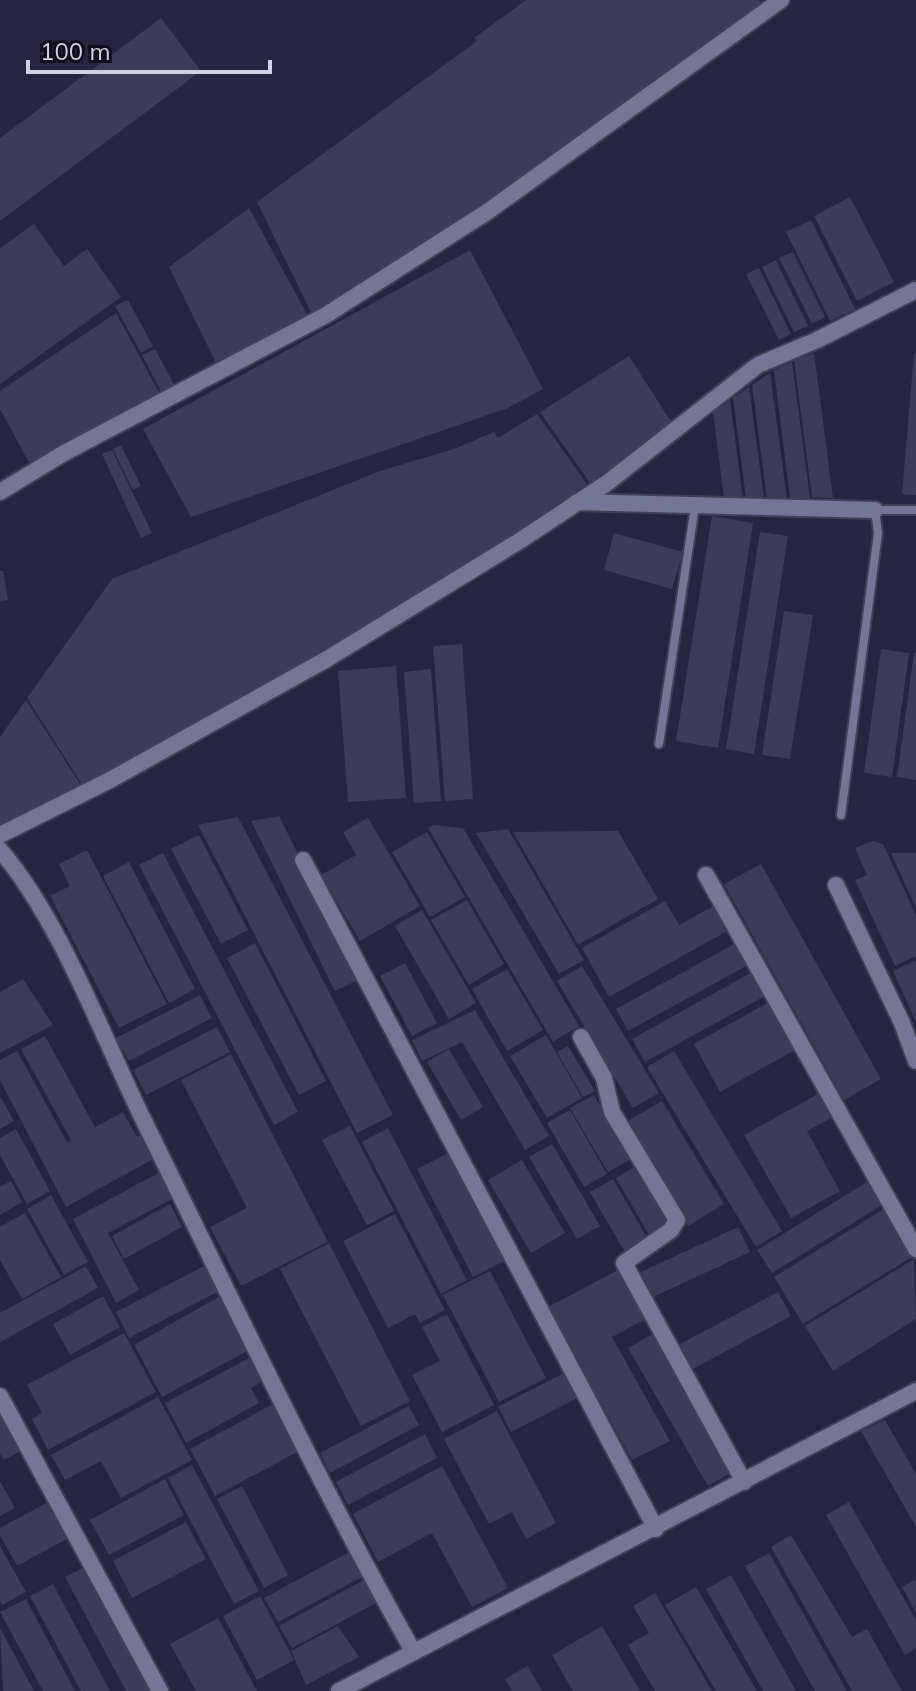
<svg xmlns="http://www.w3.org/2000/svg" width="916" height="1691" font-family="Mulish,sans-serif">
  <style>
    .building { fill: #3d3c58 }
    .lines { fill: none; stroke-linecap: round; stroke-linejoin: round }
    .service-casing { stroke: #414056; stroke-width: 12 }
    .minor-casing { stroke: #414056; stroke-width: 20 }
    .service { stroke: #757595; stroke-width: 8 }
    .minor { stroke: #757595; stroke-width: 16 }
  </style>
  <rect width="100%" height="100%" fill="#26243f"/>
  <path class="building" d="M526 0H759L762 5 474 215 311 312 257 202 477 41 474 38Z
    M161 18 201 71 0 221V138Z
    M850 197 894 282 857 301 814 216Z
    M249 208 308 316 219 369 169 267Z
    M811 220 855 309 830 321 786 232Z
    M34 224 64 266 87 249 121 297 0 384V248Z
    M470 250 543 389 508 408 191 517 143 429Z
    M793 252 825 317 812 324 779 258Z
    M776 260 808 326 794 332 762 267Z
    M759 268 791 334 779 340 746 274Z
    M128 300 153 346 141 353 115 306Z
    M116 313 161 396 31 466 0 409V391Z
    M155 349 176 388 163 395 142 355Z
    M814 353 833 498 812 497 794 360Z
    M914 354H916V495L902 494Z
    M629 356 673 425 590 483 540 412Z
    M792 362 810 499 790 498 774 370Z
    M770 373 787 499H767L752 385Z
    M749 387 764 499 746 498 733 398Z
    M730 400 743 499 724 498 713 412Z
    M537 414 587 484 514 539 452 580 83 786 27 698 112 579 380 471 454 449 494 432 498 438Z
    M121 445 141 486 133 490 113 449Z
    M112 450 152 533 141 538 102 454Z
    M712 516 753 523 718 748 676 741Z
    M760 532 788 536 754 754 726 749Z
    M614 533 683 552 672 589 604 570Z
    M0 571H3L8 600 0 601Z
    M784 611 813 615 790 759 762 755Z
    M462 644 473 799 445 801 433 646Z
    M881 649 909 653 892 777 864 773Z
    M914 653H916V780L897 777Z
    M396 666 406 798 348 802 338 671Z
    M431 669 441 801 414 803 404 672Z
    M26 700 82 787 0 831V737Z
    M279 816 360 979 335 991 251 821Z
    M238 817 393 1115 357 1133 198 825Z
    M368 818 420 906 360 941 321 875 356 855 343 832Z
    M433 825 463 828 579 1026 553 1042 428 828Z
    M508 829 584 960 559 974 476 833Z
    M618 831 658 899 578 945 513 832Z
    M427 832 465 897 430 917 392 852Z
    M199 835 248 930 221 944 171 849Z
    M872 841 883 844 916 915V956L895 966 855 880 867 875 855 848Z
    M87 850 167 1004 119 1028 50 896 70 886 59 864Z
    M163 853 298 1112 274 1125 139 865Z
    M891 853H916V908Z
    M129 862 195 989 169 1003 103 876Z
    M761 864 881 1079 844 1100 724 884Z
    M467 900 504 964 469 985 431 920Z
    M665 901 679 925 715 905 729 930 609 997 582 948Z
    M422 910 476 1003 449 1019 395 926Z
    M255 943 326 1081 299 1095 227 958Z
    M736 943 748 965 628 1031 616 1009Z
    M916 960V1022L893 971Z
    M405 963 437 1023 412 1036 380 976Z
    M582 966 659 1093 633 1108 557 981Z
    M507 969 543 1030 507 1051 472 989Z
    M752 972 765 996 645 1062 632 1039Z
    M23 979 53 1025 0 1053V992Z
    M200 995 212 1018 129 1061 116 1038Z
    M769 1002 795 1050 720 1092 694 1044Z
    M475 1010 549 1136 525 1150 462 1042 422 1061 412 1040Z
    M217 1027 230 1052 146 1095 133 1070Z
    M546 1035 582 1098 547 1118 510 1056Z
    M45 1036 95 1127 123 1112 137 1137 143 1133 157 1157 66 1207 0 1080V1060L17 1051 67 1142 71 1140 21 1049Z
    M568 1046 595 1091 583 1097 557 1052Z
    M449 1049 483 1107 461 1120 427 1062Z
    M674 1051 782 1231 756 1247 647 1067Z
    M231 1054 328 1242 241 1286 210 1227 247 1208 181 1080Z
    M820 1093 833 1117 807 1131 840 1191 791 1218 744 1135Z
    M594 1095 631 1159 608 1172 570 1108Z
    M0 1096 14 1121 0 1129Z
    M662 1101 724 1204 688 1226 626 1122Z
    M570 1110 607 1174 584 1187 547 1123Z
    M350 1126 394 1211 367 1225 322 1140Z
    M388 1128 467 1280 441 1294 362 1142Z
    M16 1129 50 1191 27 1204 0 1155V1138Z
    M552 1144 600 1226 577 1239 529 1157Z
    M454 1150 510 1258 473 1277 417 1169Z
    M522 1160 565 1233 531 1253 488 1180Z
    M639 1164 673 1221 649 1235 616 1178Z
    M162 1171 176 1197 108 1233 139 1290 116 1303 73 1219Z
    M613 1179 649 1241 626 1254 590 1192Z
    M11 1181 22 1202 0 1215V1187Z
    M867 1182 882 1205 772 1273 757 1250Z
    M51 1195 88 1262 64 1275 27 1209Z
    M170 1204 182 1227 124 1259 112 1236Z
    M884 1209 912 1257 803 1324 774 1277Z
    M25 1213 61 1277 22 1299 0 1260V1227Z
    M395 1214 445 1310 420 1323 415 1314 388 1328 343 1241Z
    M738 1227 750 1252 653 1297 641 1272Z
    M329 1243 410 1401 361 1426 280 1269Z
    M914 1259 916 1319 833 1371 805 1326Z
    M206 1265 219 1291 129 1338 116 1312Z
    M86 1266 98 1288 0 1342V1313Z
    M620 1269 646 1319 612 1337 670 1441 632 1460 548 1307Z
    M490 1271 546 1378 499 1402 443 1295Z
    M778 1292 791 1316 693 1369 680 1344Z
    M103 1296 120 1327 70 1355 53 1324Z
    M220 1296 249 1350 162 1397 134 1345Z
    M447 1314 494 1405 442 1432 412 1375 440 1361 422 1327Z
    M124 1333 156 1392 48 1450 32 1419 42 1413 27 1385Z
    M654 1333 734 1471 708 1486 628 1348Z
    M253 1356 265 1380 251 1388 259 1403 186 1443 165 1403Z
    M570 1370 583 1395 511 1432 498 1407Z
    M158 1397 192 1460 121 1498 101 1461 65 1480 51 1455Z
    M0 1401 26 1448 4 1460 0 1453Z
    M275 1403 301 1450 215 1496 190 1449Z
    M409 1406 419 1425 330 1473 320 1453Z
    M497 1411 556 1523 526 1539 512 1512 489 1524 444 1439Z
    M885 1420 916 1474V1527L861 1431Z
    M425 1434 437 1458 348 1505 336 1482Z
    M192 1465 259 1591 234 1604 168 1478Z
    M442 1466 508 1588 472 1607 432 1533 378 1562 353 1514Z
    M165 1479 184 1515 109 1555 90 1520Z
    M0 1481 15 1508 0 1516Z
    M242 1486 288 1575 264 1588 217 1499Z
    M52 1500 72 1536 17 1566 0 1535V1528Z
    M849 1502 916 1620V1648L905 1655 826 1515Z
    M186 1522 206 1559 132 1598 113 1561Z
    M791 1535 852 1637 867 1629 902 1691H852L771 1547Z
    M0 1546 26 1592 2 1605 0 1601Z
    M349 1552 362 1577 278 1622 264 1598Z
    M769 1553 847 1691H815L745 1566Z
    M87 1566 154 1691H126L65 1577Z
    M731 1575 796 1691H763L706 1589Z
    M916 1579V1613L902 1587Z
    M364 1580 376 1603 292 1648 279 1626Z
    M53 1584 110 1691H81L30 1596Z
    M696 1587 757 1691H716L665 1605Z
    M655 1593 712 1691H655L628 1645 649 1633 633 1606Z
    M260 1596 294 1660 257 1680 223 1616Z
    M26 1599 75 1691H43L0 1612Z
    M218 1618 257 1691H196L170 1644Z
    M338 1626 359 1657 306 1685 291 1651Z
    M602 1626 640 1691H573L552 1655Z
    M0 1628 34 1691H3Z
    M528 1666 542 1691H512L505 1679Z"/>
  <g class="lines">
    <defs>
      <path id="service" d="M659 744 695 506
        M841 815 878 533 875 510H916"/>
      <path id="minor" d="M0 492 64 453 326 315 487 212 781 0
        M577 502 875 510
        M0 835 110 780 327 659 521 540 607 483 758 365 817 340 916 290
        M0 850C59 918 102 1035 142 1117 230 1296 315 1477 413 1651
        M303 860 656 1529
        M706 875 916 1249
        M836 885 902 1023 916 1061
        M581 1037 604 1078 612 1112 677 1220 671 1230 624 1263 744 1482
        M0 1396 160 1691
        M339 1691 916 1391"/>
    </defs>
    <use href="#service" class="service-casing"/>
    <use href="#minor" class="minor-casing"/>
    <use href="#service" class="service"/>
    <use href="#minor" class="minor"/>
  </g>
  <path d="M28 60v12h242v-12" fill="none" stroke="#d1d1e3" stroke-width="4"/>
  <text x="40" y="60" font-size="24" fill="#d1d1e3" stroke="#100f1b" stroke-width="6" paint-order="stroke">100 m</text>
</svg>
